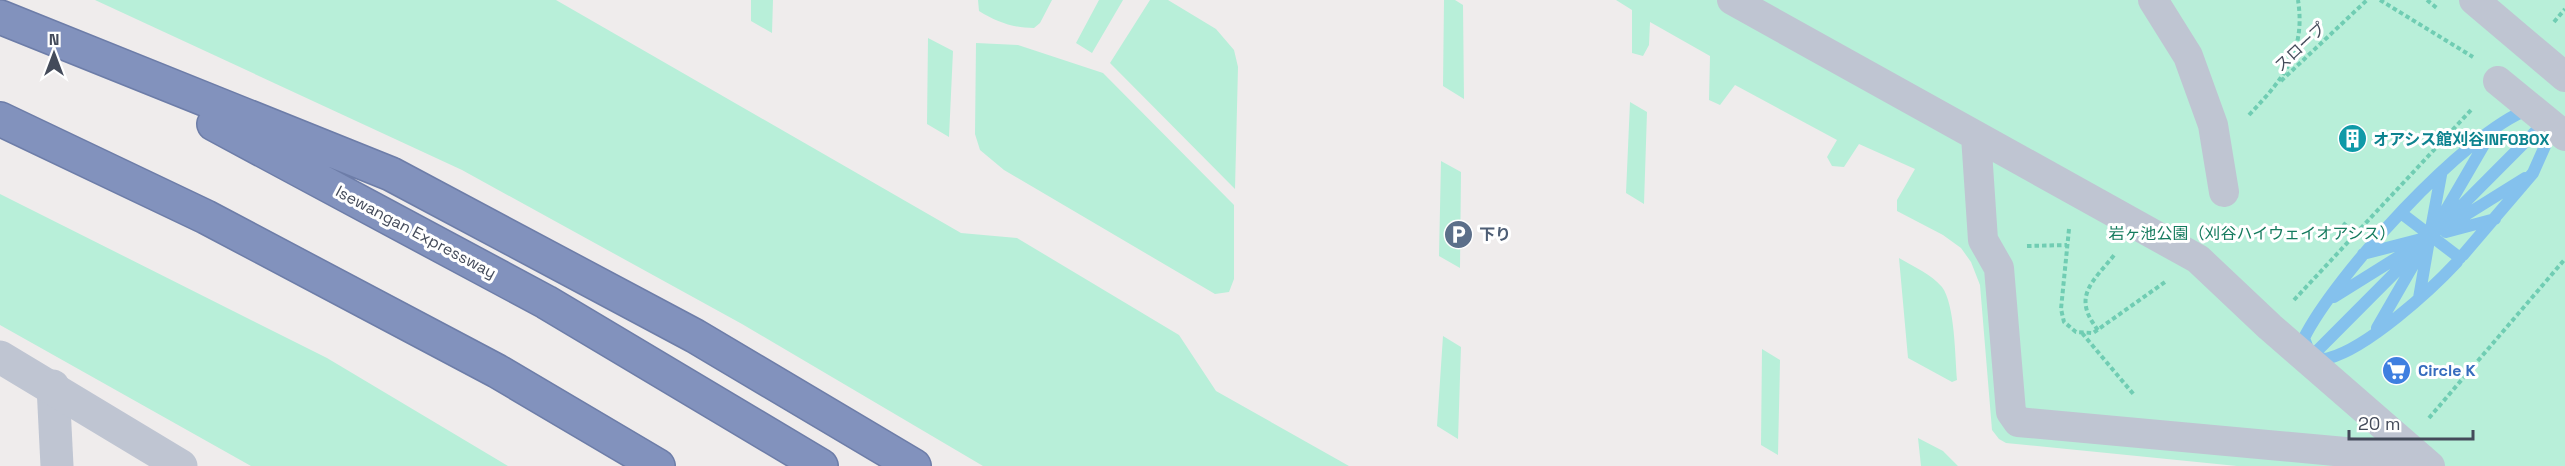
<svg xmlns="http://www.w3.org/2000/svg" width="2565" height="466" font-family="'Space Grotesk','Noto Sans JP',sans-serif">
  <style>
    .green { fill: #b8efd9 }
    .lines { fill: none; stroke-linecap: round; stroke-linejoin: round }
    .stream { stroke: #84c1ed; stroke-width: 12 }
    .motorway-casing { stroke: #6d7da8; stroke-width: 36 }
    .path { stroke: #70cdb3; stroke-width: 4; stroke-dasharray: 4.5 3; stroke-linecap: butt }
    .pedestrian { stroke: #bfc5d2; stroke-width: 30 }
    .minor { stroke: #bfc5d2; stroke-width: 33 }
    .tertiary { stroke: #bfc5d2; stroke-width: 33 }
    .motorway { stroke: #8292bd; stroke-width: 33 }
    .labels { text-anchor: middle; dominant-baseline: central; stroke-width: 6; stroke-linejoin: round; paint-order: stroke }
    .street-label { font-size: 16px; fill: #444b5a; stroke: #fff }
    .culture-label { font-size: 16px; font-weight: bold; fill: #0d838f; stroke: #fff; text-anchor: start }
    .park-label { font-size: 16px; fill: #157b5e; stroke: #fff }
    .service-label { font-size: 16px; font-weight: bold; fill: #4e5e75; stroke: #fff; text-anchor: start }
    .shop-label { font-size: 16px; font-weight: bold; fill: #366cbe; stroke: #fff; text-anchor: start }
  </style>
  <rect width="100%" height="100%" fill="#efecec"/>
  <path class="green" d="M95 0H556L961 233 1017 238 1179 335 1216 391 1349 466H983L742 324 462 170Z
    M751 0H773L772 33 751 21Z
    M978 0H1052L1040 23 1034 28C1013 28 997 22 979 11Z
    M1099 0H1123L1092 53 1076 43Z
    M1150 0H1168L1216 29 1234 50 1238 67 1235 189 1110 63Z
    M1444 0H1455L1463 5 1464 99 1443 86Z
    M1616 0H2565V466H2237L2006 443 1999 439 1992 430 1980 285 1971 262 1961 248 1943 235 1897 211V200L1915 169 1859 144 1844 167 1832 166 1827 157 1837 140 1735 85 1720 105 1709 100 1710 56 1650 22 1649 45 1643 56 1632 53V10Z
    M928 38 953 51 949 137 927 124Z
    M976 43 1018 45 1103 73 1234 205V279L1229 292 1215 294 1004 170 980 150 975 134Z
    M1630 102 1647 112 1644 204 1626 193Z
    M1441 161 1461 172 1460 268 1439 256Z
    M0 194 327 358 508 466H251L0 325Z
    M1899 258C1914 267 1931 274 1942 287 1955 304 1955 357 1957 380L1952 382 1908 358Z
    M1443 336 1461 347 1458 439 1437 426Z
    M1762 349 1780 360 1778 455 1761 445Z
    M1918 438 1943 451 1958 466H1921Z"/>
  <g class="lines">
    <path class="stream" d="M2401 213 2460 258
      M2439 222 2489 136
      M2448 226 2525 178
      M2431 229 2441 175
      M2446 232 2495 219
      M2363 254 2429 237
      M2463 255 2533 173 2553 128
      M2457 262C2430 291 2367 348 2329 358 2324 360 2317 358 2311 357L2304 338C2335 276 2464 133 2529 109
      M2334 297 2411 249
      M2419 298 2428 246
      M2377 328 2419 255
      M2311 357 2547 120"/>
    <defs>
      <path id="motorway" d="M0 17 391 174 695 336 914 466
        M0 119 206 217 497 371 658 466
        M214 124 546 302 821 466"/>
    </defs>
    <use href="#motorway" class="motorway-casing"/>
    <path class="path" d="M2380 0 2473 57
      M2427 0 2438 9
      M2554 22 2565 9
      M2281 81 2367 0
      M2249 115C2283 79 2306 52 2298 0
      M2343 223 2355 233
      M2069 229 2061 309 2064 322 2076 332 2093 333 2165 282
      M2027 246 2067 245
      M2294 300 2473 108
      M2098 330C2071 296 2093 282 2115 254
      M2082 333 2135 396
      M2429 418 2565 259"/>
    <path class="pedestrian" d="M1732 0 2198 259 2270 327 2430 466
      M2153 0 2188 56 2213 125 2224 192
      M2474 0 2565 77
      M2498 81 2565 136
      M1976 136 1983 240 1999 268 2011 412 2018 422 2422 459"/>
    <path class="minor" d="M53 386 57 466"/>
    <path class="tertiary" d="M0 357 181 466"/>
    <use href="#motorway" class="motorway"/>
  </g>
  <defs>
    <symbol id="building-disc" viewBox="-11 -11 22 22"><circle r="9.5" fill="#0f9aa8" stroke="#fff"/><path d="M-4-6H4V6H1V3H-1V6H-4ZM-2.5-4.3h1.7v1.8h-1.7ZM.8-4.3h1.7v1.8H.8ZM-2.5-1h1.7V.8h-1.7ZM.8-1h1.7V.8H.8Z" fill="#fff"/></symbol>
    <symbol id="parking-disc" viewBox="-11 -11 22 22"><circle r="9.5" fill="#5c6f8a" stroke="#fff"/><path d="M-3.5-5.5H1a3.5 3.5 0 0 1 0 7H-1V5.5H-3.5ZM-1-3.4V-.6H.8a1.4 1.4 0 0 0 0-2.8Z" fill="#fff"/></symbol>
    <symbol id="supermarket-disc" viewBox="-11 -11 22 22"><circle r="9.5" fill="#3f7fe0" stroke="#fff"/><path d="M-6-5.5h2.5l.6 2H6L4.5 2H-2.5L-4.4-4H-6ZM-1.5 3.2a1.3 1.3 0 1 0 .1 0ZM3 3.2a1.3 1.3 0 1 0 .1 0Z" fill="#fff"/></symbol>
  </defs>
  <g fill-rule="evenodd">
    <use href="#building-disc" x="2336" y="122" width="33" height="33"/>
    <use href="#parking-disc" x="1442" y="218" width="33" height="33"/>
    <use href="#supermarket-disc" x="2380" y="354" width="33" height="33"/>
  </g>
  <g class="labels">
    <g class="street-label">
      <text transform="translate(2300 47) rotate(-43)">スロープ</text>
      <text transform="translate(416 232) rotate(28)">Isewangan Expressway</text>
    </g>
    <g class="culture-label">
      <text x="2373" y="139">オアシス館刈谷INFOBOX</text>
    </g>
    <g class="park-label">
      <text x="2252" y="233">岩ヶ池公園（刈谷ハイウェイオアシス）</text>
    </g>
    <g class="service-label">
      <text x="1479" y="234">下り</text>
    </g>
    <g class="shop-label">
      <text x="2418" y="370">Circle K</text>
    </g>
  </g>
  <g transform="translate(54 54)" stroke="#ffffff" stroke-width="4.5" paint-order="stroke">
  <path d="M0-4.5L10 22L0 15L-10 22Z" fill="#444b5a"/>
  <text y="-9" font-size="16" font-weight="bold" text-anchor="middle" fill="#444b5a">N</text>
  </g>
  <path d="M2349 430v9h124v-9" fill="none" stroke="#444b5a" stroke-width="3"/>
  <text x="2358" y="430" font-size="18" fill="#444b5a" stroke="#ffffff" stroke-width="4.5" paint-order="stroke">20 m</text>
</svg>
